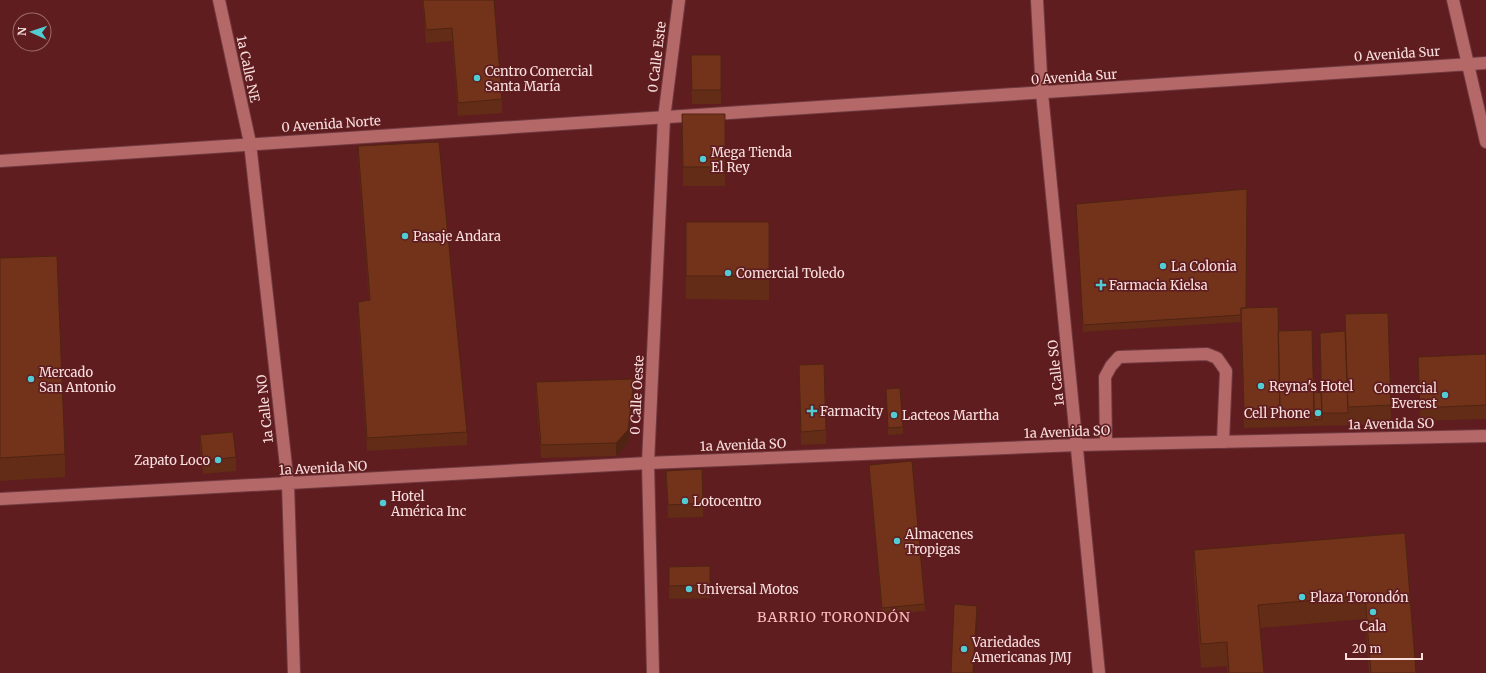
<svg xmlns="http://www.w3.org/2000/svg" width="1486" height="673" font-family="Merriweather,serif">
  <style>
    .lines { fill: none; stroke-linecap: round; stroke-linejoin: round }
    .service-casing { stroke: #713a40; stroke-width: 14 }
    .minor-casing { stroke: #713a40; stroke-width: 14 }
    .tertiary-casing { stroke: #713a40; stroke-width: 14 }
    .service { stroke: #b46968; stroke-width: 12 }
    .minor { stroke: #b46968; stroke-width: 12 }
    .tertiary { stroke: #b46968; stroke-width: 12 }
    .wall { fill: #622c16 }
    .shaded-wall { fill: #502412 }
    .building { fill: #72331a; stroke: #502412 }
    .poi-dot { fill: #51ccd3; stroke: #5f1d20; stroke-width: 1.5 }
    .labels { text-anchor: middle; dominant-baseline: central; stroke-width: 3.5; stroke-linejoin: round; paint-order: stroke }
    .street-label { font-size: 13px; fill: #f9dfde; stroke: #5f1d20 }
    .poi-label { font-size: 13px; fill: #f9dfde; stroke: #5f1d20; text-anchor: start }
    .neighbourhood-label { font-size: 14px; letter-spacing: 1px; fill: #febcb9; stroke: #5f1d20 }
  </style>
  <rect width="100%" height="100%" fill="#5f1d20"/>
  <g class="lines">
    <defs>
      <path id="service" d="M1106 444 1105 377 1111 366 1119 357 1207 354 1217 358 1226 371 1223 442"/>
      <path id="minor" d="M219 0 250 143 288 484 294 673
        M1037 0 1042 93 1099 673
        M1453 0 1486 142
        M0 161 1486 63
        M0 499 648 463 1077 445 1486 436"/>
      <path id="tertiary" d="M653 673 648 463 664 118 679 0"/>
    </defs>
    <use href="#service" class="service-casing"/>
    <use href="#minor" class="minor-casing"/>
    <use href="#tertiary" class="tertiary-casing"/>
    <use href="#service" class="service"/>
    <use href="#minor" class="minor"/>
    <use href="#tertiary" class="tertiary"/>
  </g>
  <path class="wall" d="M422 0H494L502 99V113L458 116 452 41 426 43Z
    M691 55H721V104H692Z
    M682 114H725V186H683Z
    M358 146 467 432V445L367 451 358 316V302L369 300 358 159Z
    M1076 204 1246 308 1278 331 1314 392 1321 393 1320 333 1345 331V314L1391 405V424L1244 428 1241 322 1083 332Z
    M686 222H769V300L686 299Z
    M0 258 65 454V477L0 481Z
    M1486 354V419L1420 421 1418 357Z
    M799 365 826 430V444L801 445Z
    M536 382 634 392 628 443 616 456 541 458 536 395Z
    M886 389 903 427V434L888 435Z
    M200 435 236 457V471L203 474 200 448Z
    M869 465 925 604V611L882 615 869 471Z
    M666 471 703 503V517L668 518Z
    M1405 533 1416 673H1369L1365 619 1260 628 1264 673H1227V666L1201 668 1194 574V550Z
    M669 567 710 585V598L669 599Z"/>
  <path class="shaded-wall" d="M634 379V392L628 443 616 456V443Z
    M977 606V625L974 673H973Z"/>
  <path class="building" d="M423 0H494L502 99 458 103 452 28 426 30Z
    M691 55H721V90H692Z
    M682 114H725V167H683Z
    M439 142 467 432 367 438 358 302 370 300 358 146Z
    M1247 189 1246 308H1241V315L1083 325 1076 204Z
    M686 222H769V276H686Z
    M57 256 65 454 0 458V258Z
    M1278 307 1280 409H1244L1241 308Z
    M1388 313 1391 405 1348 407 1345 314Z
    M1312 330 1314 413 1280 414 1278 331Z
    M1345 331 1348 413H1322L1320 333Z
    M1486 354V405L1420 408 1418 357Z
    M824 364 826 430 801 432 799 365Z
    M634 379 628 430 616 443 541 445 536 382Z
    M900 388 903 427 888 428 886 389Z
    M1314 392 1321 393 1322 419 1314 420Z
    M233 432 236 457 203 461 200 435Z
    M912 461 925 604 882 608 869 465Z
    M702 469 703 503 668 505 666 471Z
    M1405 533 1416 673H1371L1365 596 1258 605 1264 673H1229L1227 642 1201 644 1194 550Z
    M710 566V585L669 586V567Z
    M954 604 977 606 973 673H951Z"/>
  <g class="poi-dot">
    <circle cx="477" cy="78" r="4"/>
    <circle cx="703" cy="159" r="4"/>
    <circle cx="405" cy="236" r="4"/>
    <circle cx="1163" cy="266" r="4"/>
    <circle cx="728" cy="273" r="4"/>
    <path d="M1099 279h4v4h4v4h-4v4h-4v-4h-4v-4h4z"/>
    <circle cx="31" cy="379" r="4"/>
    <circle cx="1261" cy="386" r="4"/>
    <circle cx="1445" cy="395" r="4"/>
    <path d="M810 405h4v4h4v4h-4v4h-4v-4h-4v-4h4z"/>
    <circle cx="1318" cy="413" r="4"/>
    <circle cx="894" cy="415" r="4"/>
    <circle cx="218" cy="460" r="4"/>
    <circle cx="685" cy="501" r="4"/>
    <circle cx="383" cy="503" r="4"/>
    <circle cx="897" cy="541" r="4"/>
    <circle cx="689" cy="589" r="4"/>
    <circle cx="1302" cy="597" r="4"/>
    <circle cx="1373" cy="612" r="4"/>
    <circle cx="964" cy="649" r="4"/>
  </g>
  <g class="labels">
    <g class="street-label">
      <text transform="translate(1397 54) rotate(-4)">0 Avenida Sur</text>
      <text transform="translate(657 57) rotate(-83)">0 Calle Este</text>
      <text transform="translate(248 69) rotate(78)">1a Calle NE</text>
      <text transform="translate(1074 77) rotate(-4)">0 Avenida Sur</text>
      <text transform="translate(331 124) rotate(-4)">0 Avenida Norte</text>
      <text transform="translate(1056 373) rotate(-96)">1a Calle SO</text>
      <text transform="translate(637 395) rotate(-87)">0 Calle Oeste</text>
      <text transform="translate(265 409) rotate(-96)">1a Calle NO</text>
      <text transform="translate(1391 424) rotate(-1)">1a Avenida SO</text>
      <text transform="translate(1067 432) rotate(-2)">1a Avenida SO</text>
      <text transform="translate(743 445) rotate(-2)">1a Avenida SO</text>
      <text transform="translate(323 468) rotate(-3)">1a Avenida NO</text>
    </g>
    <g class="poi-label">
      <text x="485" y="71">Centro Comercial<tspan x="485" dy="15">Santa María</tspan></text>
      <text x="711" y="152">Mega Tienda<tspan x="711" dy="15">El Rey</tspan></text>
      <text x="413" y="236">Pasaje Andara</text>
      <text x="1171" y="266">La Colonia</text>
      <text x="736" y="273">Comercial Toledo</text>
      <text x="1109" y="285">Farmacia Kielsa</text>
      <text x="39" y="372">Mercado<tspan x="39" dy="15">San Antonio</tspan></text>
      <text x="1269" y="386">Reyna's Hotel</text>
      <text x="1437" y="388" text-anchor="end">Comercial<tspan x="1437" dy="15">Everest</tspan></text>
      <text x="820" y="411">Farmacity</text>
      <text x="1310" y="413" text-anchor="end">Cell Phone</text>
      <text x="902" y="415">Lacteos Martha</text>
      <text x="210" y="460" text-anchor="end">Zapato Loco</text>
      <text x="391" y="496">Hotel<tspan x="391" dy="15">América Inc</tspan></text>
      <text x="693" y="501">Lotocentro</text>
      <text x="905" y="534">Almacenes<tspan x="905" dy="15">Tropigas</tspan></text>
      <text x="697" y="589">Universal Motos</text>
      <text x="1310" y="597">Plaza Torondón</text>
      <text x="1373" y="626" text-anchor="middle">Cala</text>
      <text x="972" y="642">Variedades<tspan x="972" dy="15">Americanas JMJ</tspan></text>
    </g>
    <g class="neighbourhood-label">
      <text x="834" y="617">BARRIO TORONDÓN</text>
    </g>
  </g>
  <g transform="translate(32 32) rotate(273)"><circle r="19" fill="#5f1d20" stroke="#9d6b6c"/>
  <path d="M0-3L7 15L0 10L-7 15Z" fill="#51ccd3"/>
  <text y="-6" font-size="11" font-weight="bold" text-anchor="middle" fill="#f9dfde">N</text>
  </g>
  <path d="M1346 653v6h76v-6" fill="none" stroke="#f9dfde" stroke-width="2"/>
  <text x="1352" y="653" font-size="12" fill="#f9dfde" stroke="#5f1d20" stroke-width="3" paint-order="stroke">20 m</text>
</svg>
